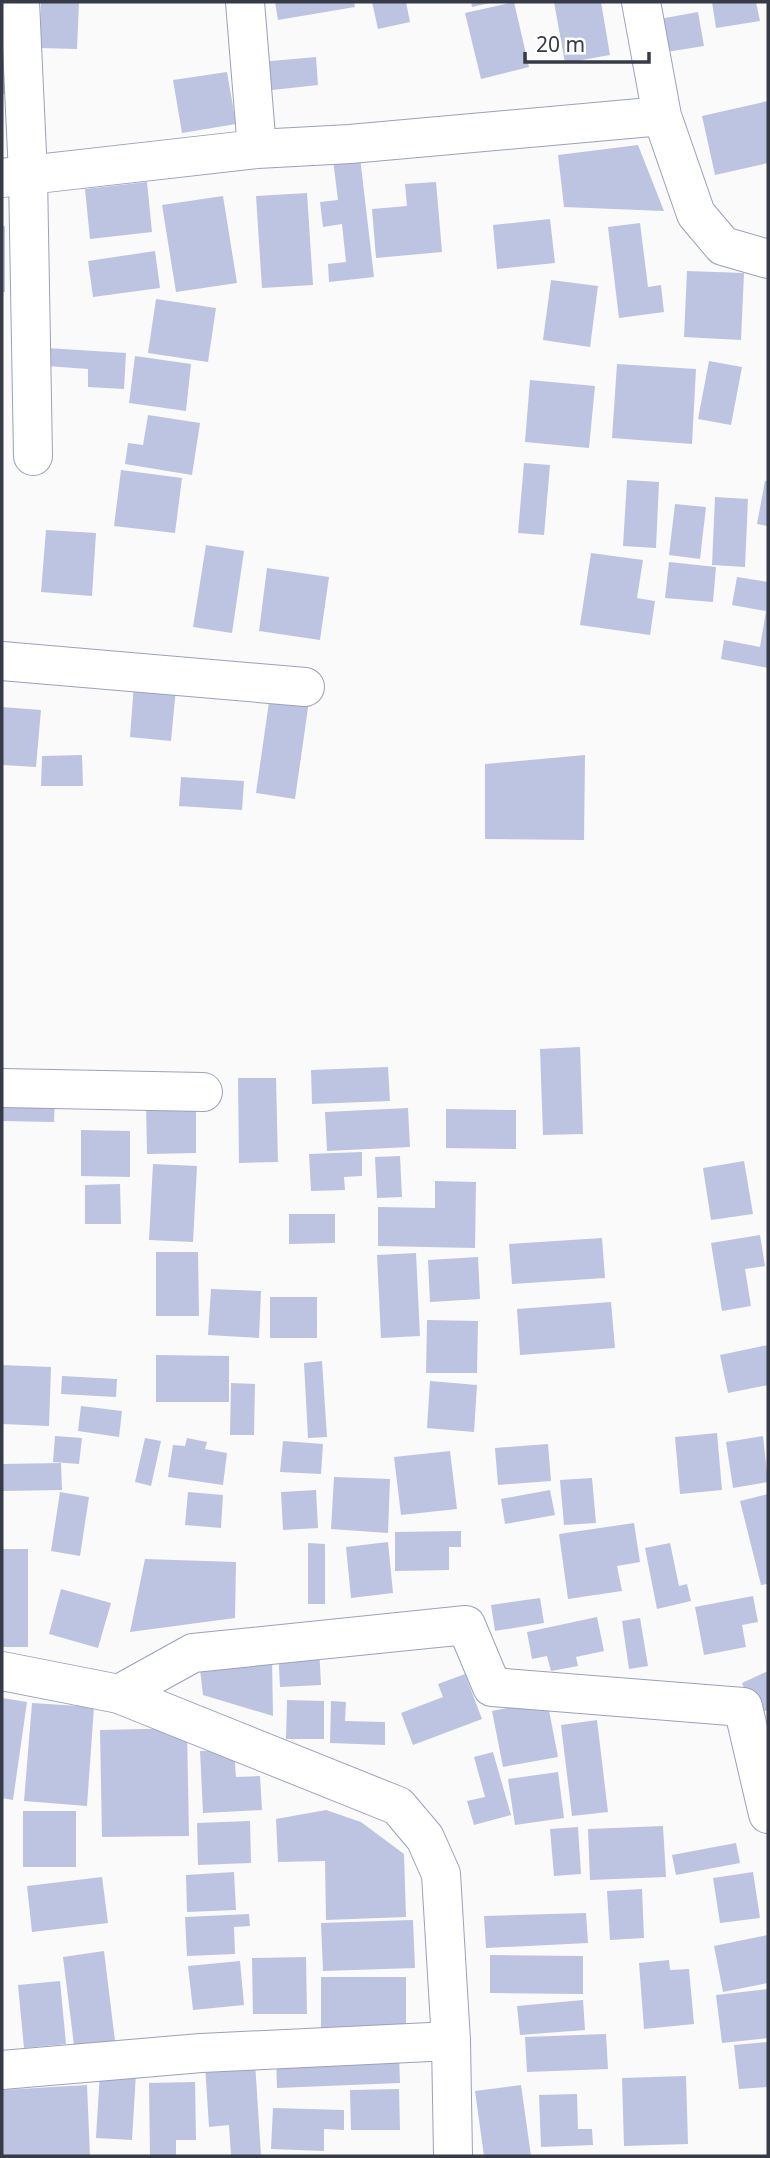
<svg xmlns="http://www.w3.org/2000/svg" width="770" height="2158" font-family="'Noto Sans',sans-serif">
  <style>
    .building { fill: #bcc4e2 }
    .lines { fill: none; stroke-linecap: round; stroke-linejoin: round }
    .minor-casing { stroke: #99a1be; stroke-width: 40 }
    .major-casing { stroke: #99a1be; stroke-width: 40 }
    .minor { stroke: #fff; stroke-width: 38 }
    .major { stroke: #fff; stroke-width: 38 }
  </style>
  <rect width="100%" height="100%" fill="#fafafa"/>
  <path class="building" d="M41 2H79L77 49 39 48Z
    M275 2H354L355 7 278 20Z
    M372 2H406L410 22 378 29Z
    M471 2H490V3L472 7Z
    M514 2 529 67 481 79 465 13Z
    M554 2H601L610 55 565 63Z
    M712 2H756L760 21 716 28Z
    M698 12 704 46 660 53 654 20Z
    M316 57 318 85 263 91 260 62Z
    M14 59 17 93 2 94V60Z
    M227 72 236 124 182 133 173 80Z
    M768 101V163L715 175 702 116Z
    M638 145 664 211 564 207 558 155Z
    M360 157 374 277 329 282 328 264 346 262 342 224 323 227 320 202 338 200 333 160Z
    M147 182 152 232 90 239 85 189Z
    M436 182 442 252 376 258 372 209 407 206 405 184Z
    M307 193 313 285 262 288 256 196Z
    M223 196 237 283 176 292 162 205Z
    M550 219 555 263 497 269 493 225Z
    M640 223 648 287 661 285 664 312 619 318 608 227Z
    M2 226H5V292H2Z
    M155 251 160 288 93 297 88 261Z
    M687 271 744 273 741 340 684 337Z
    M551 280 598 286 590 347 543 340Z
    M156 299 216 308 208 362 148 353Z
    M47 348 126 353 124 389 88 387V369L47 366Z
    M135 356 191 364 186 411 129 403Z
    M709 361 742 367 731 425 698 419Z
    M617 364 696 369 692 444 612 438Z
    M530 380 595 386 589 448 525 442Z
    M148 415 200 423 192 475 125 464 128 443 143 445Z
    M524 463 550 465 544 535 518 533Z
    M121 470 182 478 175 533 114 526Z
    M627 480 659 482 656 548 623 546Z
    M765 481H768V526L757 524Z
    M715 497 748 499 745 567 712 565Z
    M675 504 706 507 700 559 669 555Z
    M46 530 96 533 92 596 41 592Z
    M206 545 244 551 232 633 193 627Z
    M591 553 643 560 637 598 655 601 650 635 580 625Z
    M669 562 716 567 713 602 665 598Z
    M267 568 329 577 320 640 259 631Z
    M737 577 768 582V668L721 659 724 640 760 647 766 611 732 605Z
    M134 684 176 688 171 741 130 737Z
    M270 695 309 701 295 799 256 793Z
    M2 707 41 710 36 767 2 765Z
    M82 755 83 786H41L42 756Z
    M585 755 584 840 485 839V764Z
    M181 777 244 781 242 810 179 806Z
    M580 1047 583 1134 543 1135 540 1049Z
    M388 1067 390 1101 312 1104 311 1070Z
    M238 1078H276L278 1162 239 1163Z
    M2 1096 55 1098 54 1122 2 1121Z
    M146 1102H196V1153L147 1154Z
    M408 1108 410 1147 327 1151 325 1112Z
    M446 1109 516 1110V1149L446 1148Z
    M81 1130 130 1131V1177L81 1176Z
    M362 1152V1176L344 1177 345 1190 311 1191 309 1154Z
    M400 1156 402 1197 377 1198 375 1157Z
    M744 1161 753 1214 711 1220 703 1168Z
    M153 1164 197 1166 193 1242 149 1240Z
    M435 1181 476 1182 475 1248 378 1246V1207L435 1208Z
    M120 1184 121 1224H85V1185Z
    M289 1214H335V1243L289 1244Z
    M760 1235 765 1266 745 1269 751 1306 722 1311 711 1243Z
    M602 1238 605 1278 512 1284 509 1244Z
    M156 1252H198L199 1316H156Z
    M416 1253 420 1336 381 1338 377 1255Z
    M478 1257 480 1299 430 1302 428 1260Z
    M211 1289 261 1291 259 1338 208 1335Z
    M270 1297H317V1338H270Z
    M611 1302 615 1348 520 1355 517 1309Z
    M427 1320 478 1321 477 1373H426Z
    M768 1345V1385L728 1393 720 1355Z
    M156 1355 229 1356V1402H156Z
    M322 1361 327 1437 308 1438 304 1363Z
    M2 1365 51 1367 49 1426 2 1424Z
    M62 1376 117 1379 116 1397 61 1394Z
    M430 1381 477 1385 474 1432 427 1428Z
    M231 1383 255 1384 254 1435H230Z
    M81 1406 122 1411 119 1437 78 1431Z
    M717 1433 722 1490 680 1494 675 1437Z
    M55 1436 82 1438 79 1464 53 1462Z
    M763 1436 768 1482 733 1488 726 1442Z
    M145 1438 161 1441 151 1486 135 1482Z
    M187 1438 207 1442 205 1449 227 1453 223 1485 168 1477 173 1445 185 1446Z
    M283 1441 323 1444 321 1474 280 1472Z
    M548 1444 551 1481 498 1485 495 1448Z
    M450 1451 457 1509 401 1515 394 1457Z
    M61 1463 62 1490 3 1491 2 1464Z
    M334 1477 390 1479 388 1533 331 1529Z
    M592 1478 596 1523 564 1525 560 1480Z
    M316 1490 318 1528 283 1530 281 1492Z
    M550 1490 555 1515 505 1524 501 1499Z
    M60 1492 89 1497 80 1556 51 1551Z
    M188 1492 223 1495 221 1528 185 1525Z
    M768 1494V1584L761 1585 740 1501Z
    M634 1523 640 1562 617 1566 622 1591 568 1599 559 1534Z
    M461 1531V1547H449V1570L395 1571V1532Z
    M388 1542 393 1593 351 1598 346 1547Z
    M308 1543 325 1544V1604H308Z
    M670 1543 679 1586 687 1584 691 1601 657 1609 645 1548Z
    M2 1549H28V1647H2Z
    M145 1559 236 1562 235 1618 130 1632Z
    M61 1589 111 1603 98 1648 49 1634Z
    M753 1596 758 1622 742 1625 746 1647 704 1655 695 1607Z
    M540 1598 544 1623 495 1631 491 1605Z
    M597 1617 604 1651 576 1657 578 1666 551 1671 547 1656 532 1659 527 1632Z
    M640 1618 648 1666 629 1669 622 1621Z
    M319 1646 321 1685 280 1687 278 1648Z
    M272 1659 273 1716 203 1695 199 1661Z
    M768 1671V1710L755 1715 742 1683Z
    M465 1674 482 1719 413 1745 401 1713 443 1697 438 1684Z
    M2 1698 27 1702 13 1800 2 1798Z
    M287 1700 324 1701V1739H286Z
    M547 1700 558 1757 503 1767 492 1711Z
    M331 1701 346 1702 345 1721 385 1722V1745L330 1743Z
    M32 1703 94 1707 87 1806 24 1801Z
    M597 1720 608 1812 572 1816 561 1725Z
    M187 1728 189 1836 102 1837 100 1730Z
    M234 1750 236 1777 260 1776 262 1810 203 1813 200 1751Z
    M493 1752 511 1815 474 1825 467 1801 485 1797 474 1757Z
    M558 1772 564 1818 515 1825 508 1779Z
    M326 1810 361 1822 404 1854 406 1917 326 1920 325 1861 278 1862 276 1819Z
    M23 1811H76V1867H23Z
    M250 1821 251 1863 198 1865 197 1823Z
    M663 1826 666 1877 590 1880 588 1829Z
    M578 1827 581 1874 554 1876 550 1829Z
    M736 1843 740 1863 676 1875 672 1855Z
    M234 1872 236 1910 187 1912 186 1875Z
    M753 1872 760 1918 720 1923 713 1878Z
    M102 1877 108 1923 32 1932 27 1886Z
    M642 1889 644 1938 610 1940 607 1891Z
    M586 1913 588 1943 486 1948 484 1916Z
    M249 1914 250 1926 234 1927 235 1954 187 1956 185 1917Z
    M413 1920 415 1968 323 1971 321 1923Z
    M768 1935V1983L723 1992 714 1946Z
    M104 1951 115 2041 74 2045 63 1957Z
    M490 1955 583 1956V1994L490 1993Z
    M306 1957 307 2014H253L252 1958Z
    M669 1960 670 1970 689 1969 694 2024 644 2029 639 1963Z
    M240 1961 244 2005 193 2010 188 1966Z
    M321 1977H406V2030H321Z
    M60 1981 66 2044 24 2048 18 1985Z
    M768 1989V2038L722 2043 716 1995Z
    M583 2000 585 2030 520 2035 517 2006Z
    M606 2034 608 2069 527 2072 525 2037Z
    M768 2042V2087L739 2089 734 2045Z
    M399 2055 400 2083 277 2088 276 2059Z
    M255 2062 261 2156H231L229 2125 209 2127 205 2065Z
    M100 2071 136 2073 132 2140 96 2138Z
    M686 2076 688 2144 624 2146 622 2078Z
    M195 2082 196 2140H176V2156H150L149 2083Z
    M87 2085 90 2156H2V2090Z
    M521 2085 531 2156H484L475 2091Z
    M399 2089 400 2130H351L350 2090Z
    M577 2094 578 2129H592L593 2145 541 2147 539 2095Z
    M273 2108 344 2110V2130L324 2129V2151L271 2149Z"/>
  <g class="lines">
    <defs>
      <path id="minor" d="M20 2 28 175 33 456
        M245 2 257 149
        M641 2 662 116
        M2 178 257 149 350 144 662 116 696 214 723 246 768 259
        M2 661 305 687
        M2 1088 203 1092
        M119 1694 193 1653 466 1625 492 1687 743 1707 768 1814
        M2 2070 201 2053 451 2041"/>
      <path id="major" d="M2 1671 119 1694 398 1806 425 1838 441 1874 451 2041 453 2156"/>
    </defs>
    <use href="#minor" class="minor-casing"/>
    <use href="#major" class="major-casing"/>
    <use href="#minor" class="minor"/>
    <use href="#major" class="major"/>
  </g>
  <rect width="770" height="2158" fill="none" stroke="#373a47" stroke-width="7"/>
  <path d="M525 52v10h124v-10" fill="none" stroke="#373a47" stroke-width="3.5"/>
  <text x="536" y="52" font-size="21" fill="#373a47" stroke="#ffffff" stroke-width="5" paint-order="stroke">20 m</text>
</svg>
